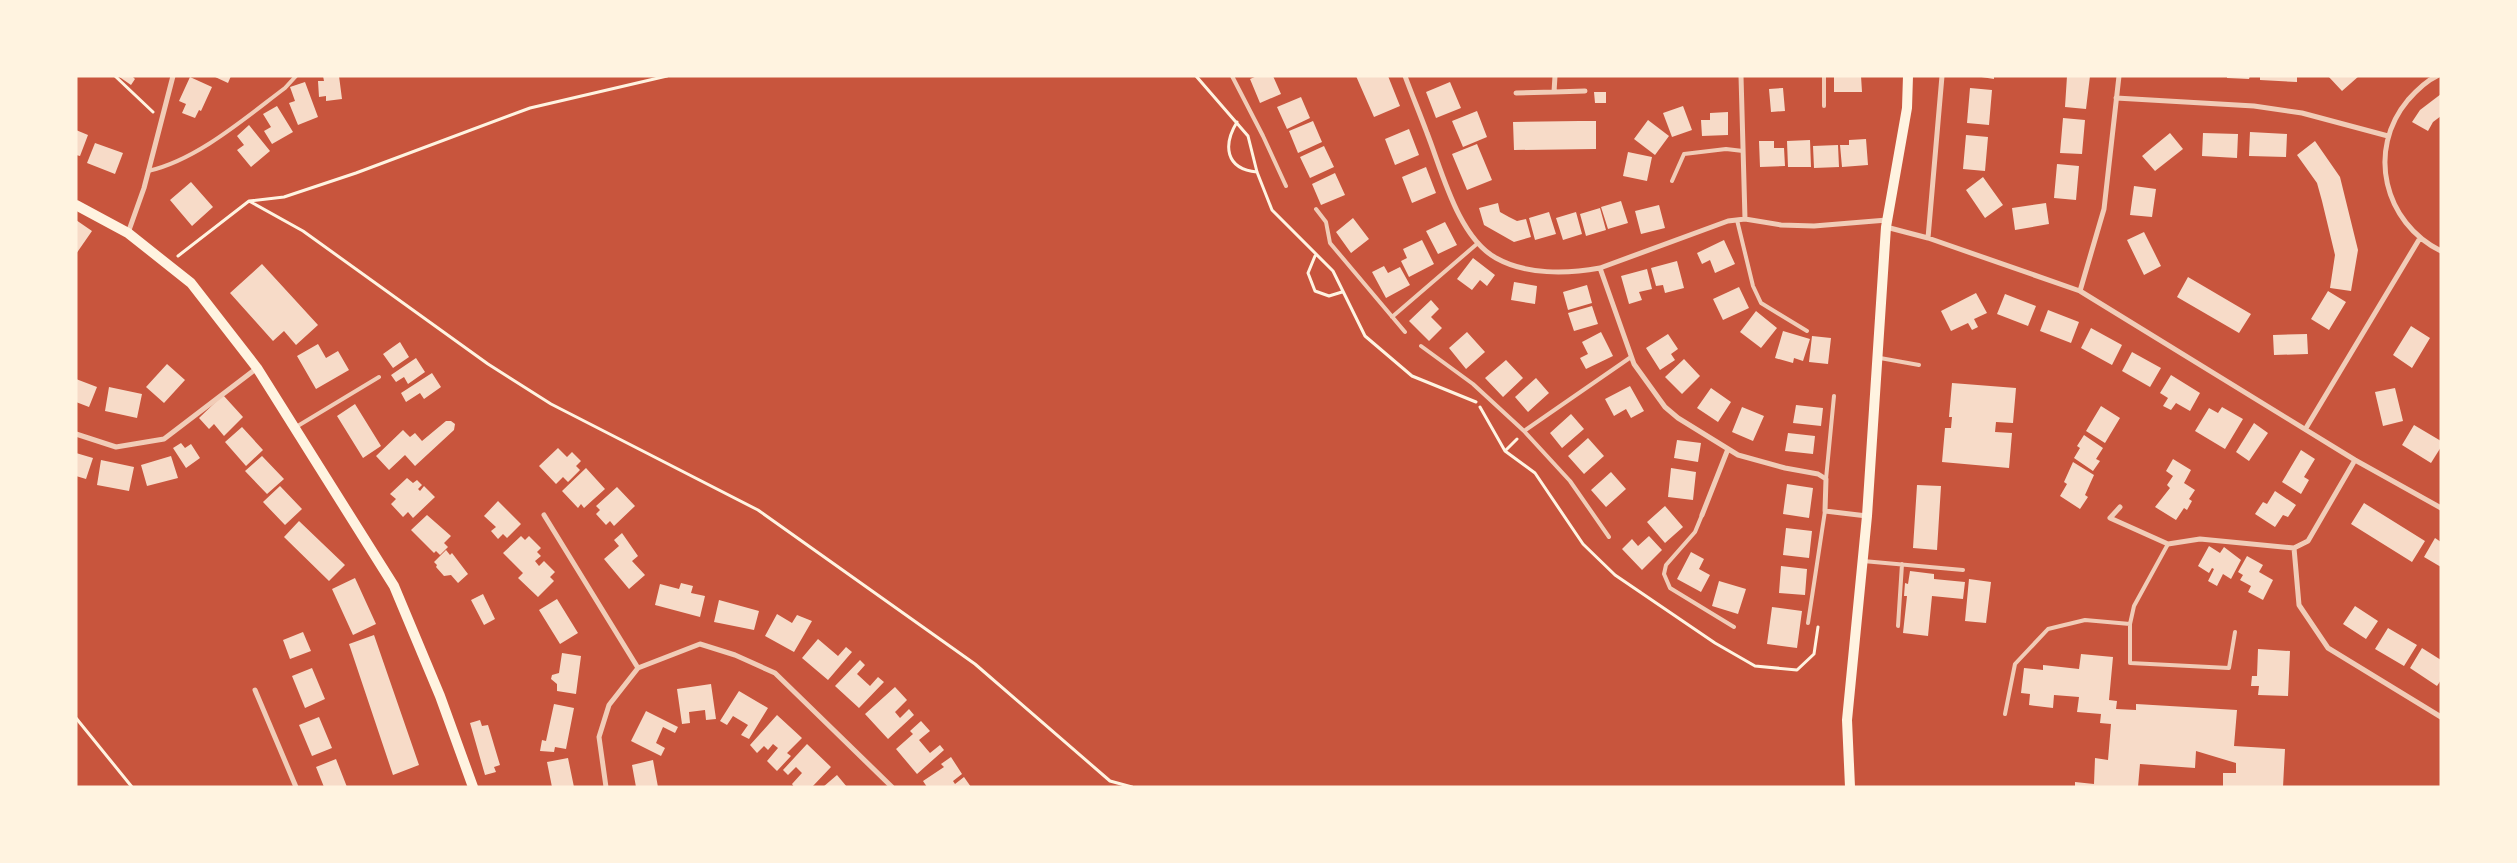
<svg xmlns="http://www.w3.org/2000/svg" width="2517" height="863" font-family="'PT Serif',serif">
  <style>
    .building { fill: #f7dbc8 }
    .lines { fill: none; stroke-linecap: round; stroke-linejoin: round }
    .path { stroke: #fff3e0; stroke-width: 3 }
    .service { stroke: #f1ccb7; stroke-width: 4 }
    .minor { stroke: #f1ccb7; stroke-width: 5 }
    .secondary { stroke: #fff3e0; stroke-width: 10 }
  </style>
  <rect width="100%" height="100%" fill="#c8553d"/>
  <path class="building" d="M118 76H132L135 79 131 85Z
    M213 76H231L228 83Z
    M323 76H339L342 99 326 101V96L319 97 318 81H324Z
    M1257 76H1273L1281 94 1260 103 1250 79Z
    M1356 76H1388L1400 106 1374 117Z
    M1834 76H1861L1862 92H1834Z
    M1975 76H1994V79Z
    M2067 76H2090L2086 109 2065 107Z
    M2227 76H2250L2249 79 2227 78Z
    M2260 76H2297V82L2260 80Z
    M2328 76H2359L2342 91Z
    M190 77 212 87 201 111 199 110 195 118 182 113 186 104 179 101Z
    M305 82 318 117 298 125 289 103 295 101 290 87Z
    M1450 82 1461 108 1436 118 1426 92Z
    M1783 88 1785 111 1771 112 1769 89Z
    M1970 88 1992 90 1989 125 1967 123Z
    M1594 92H1606V103H1595Z
    M2441 94V116L2433 122 2428 131 2412 122 2420 110Z
    M1301 97 1310 118 1287 129 1277 107Z
    M277 106 293 132 272 144 264 131 271 127 263 114Z
    M1683 106 1692 130 1672 137 1663 113Z
    M1477 111 1487 137 1463 147 1452 121Z
    M1728 112V135L1702 136 1701 120H1710V113Z
    M2063 118 2085 120 2082 154 2060 153Z
    M1648 120 1669 136 1655 155 1634 139Z
    M1313 121 1322 142 1298 153 1289 131Z
    M1580 121H1596V149L1514 150 1513 122Z
    M249 125 270 151 251 167 237 150 244 145 237 136Z
    M1409 129 1419 155 1395 165 1385 139Z
    M76 130 88 135 80 156 76 155Z
    M2250 132 2287 134 2286 157 2249 156Z
    M2170 133 2183 149 2155 171 2142 156Z
    M2203 133 2238 134 2237 158 2202 156Z
    M1966 135 1988 137 1985 171 1963 169Z
    M1866 139 1868 165 1842 167 1840 145H1849V140Z
    M1810 140 1811 167H1788L1787 141Z
    M1759 141H1774V148H1784L1785 166 1760 167Z
    M2315 141 2340 177 2358 250 2351 291 2330 288 2335 255 2322 201 2317 183 2297 155Z
    M95 143 123 153 115 174 87 163Z
    M1477 144 1492 180 1467 190 1452 154Z
    M1838 145 1839 167 1814 168 1813 146Z
    M1324 146 1334 167 1310 178 1300 157Z
    M1628 152 1652 157 1647 181 1623 176Z
    M2057 164 2079 166 2076 200 2054 198Z
    M1426 167 1436 193 1412 203 1402 177Z
    M1335 173 1345 195 1321 205 1312 184Z
    M1983 177 2003 205 1985 218 1966 190Z
    M191 182 213 207 192 226 170 200Z
    M2134 186 2156 189 2152 217 2130 215Z
    M1621 201 1628 223 1608 229 1601 207Z
    M1498 203 1500 212 1509 217 1517 221 1526 219 1531 237 1514 242 1484 225 1479 208Z
    M2046 203 2049 224 2015 230 2012 208Z
    M1659 205 1665 228 1641 234 1635 211Z
    M1600 208 1606 230 1586 236 1580 214Z
    M1549 212 1556 234 1535 240 1529 218Z
    M1576 212 1582 234 1563 240 1556 218Z
    M1353 218 1369 239 1351 253 1336 232Z
    M76 220 92 231 76 254Z
    M1445 222 1457 245 1438 254 1426 231Z
    M2144 232 2161 266 2144 275 2127 240Z
    M1422 240 1434 264 1409 277 1401 261 1407 258 1403 249Z
    M1724 240 1735 264 1715 273 1710 260 1702 264 1697 253Z
    M1473 258 1495 275 1487 286 1480 280 1472 290 1457 279Z
    M1677 261 1684 288 1665 293 1663 285 1656 286 1651 268Z
    M262 264 318 325 296 345 284 331 273 341 230 293Z
    M1384 266 1388 273 1400 267 1410 285 1386 298 1372 272Z
    M1647 269 1652 289 1639 292 1642 300 1629 304 1621 276Z
    M2188 277 2251 314 2239 333 2177 297Z
    M1514 282 1537 286 1535 304 1511 300Z
    M1587 285 1592 303 1568 310 1563 292Z
    M1739 287 1749 308 1723 320 1713 299Z
    M2328 291 2346 302 2329 330 2311 319Z
    M1976 293 1987 313 1974 319 1978 327 1972 330 1968 323 1951 331 1941 311Z
    M2005 294 2036 306 2028 326 1997 314Z
    M1431 300 1439 309 1431 317 1442 328 1429 341 1409 321Z
    M1592 306 1598 324 1574 331 1568 313Z
    M2048 310 2079 322 2071 343 2040 331Z
    M1756 311 1777 328 1761 348 1740 332Z
    M2411 326 2430 338 2412 368 2393 355Z
    M2091 328 2122 345 2112 365 2081 348Z
    M1783 331 1810 339 1803 361 1794 358 1793 363 1775 358Z
    M1467 332 1485 352 1466 369 1449 348Z
    M1601 332 1613 356 1586 369 1580 358 1588 354 1582 342Z
    M1668 334 1678 349 1671 354 1675 360 1660 370 1646 348Z
    M2307 334 2308 354 2274 355 2273 335Z
    M1812 336 1831 338 1828 364 1809 362Z
    M400 342 409 357 393 368 383 354Z
    M318 344 326 358 338 351 349 370 316 389 297 356Z
    M2132 352 2161 368 2150 387 2122 371Z
    M416 358 425 372 408 384 404 377 396 382 391 375Z
    M1684 359 1700 376 1682 394 1665 377Z
    M1506 360 1523 378 1503 397 1485 378Z
    M167 364 185 380 164 403 146 387Z
    M432 373 441 387 424 399 420 393 406 402 401 393Z
    M2171 375 2200 393 2190 411 2176 403 2171 410 2163 406 2168 398 2160 393Z
    M1536 378 1549 393 1528 412 1515 397Z
    M76 379 97 387 89 407 76 402Z
    M1952 383 2016 388 2013 423 1996 422 1995 432 2012 433 2009 468 1942 462 1945 428H1951L1952 417H1949Z
    M1630 386 1644 411 1631 418 1626 409 1614 416 1605 399Z
    M109 387 142 394 137 418 105 411Z
    M1711 388 1731 402 1718 422 1697 408Z
    M2395 388 2403 421 2383 426 2375 392Z
    M223 395 243 417 224 436 214 424 209 429 199 418Z
    M355 404 381 446 363 458 337 416Z
    M1796 405 1823 408 1821 426 1793 423Z
    M2101 406 2120 418 2105 443 2086 431Z
    M1742 407 1764 416 1753 441 1732 432Z
    M2222 407 2243 419 2225 449 2195 431 2209 408 2218 413Z
    M1571 414 1584 429 1562 448 1550 433Z
    M446 421H451L455 424 454 430 415 466 405 455 389 470 376 456 403 430 410 437 415 433 422 441Z
    M2254 423 2268 433 2249 461 2236 452Z
    M2414 425 2441 441V447L2431 463 2402 445Z
    M242 427 263 450 246 466 225 442Z
    M1788 433 1815 436 1813 454 1785 451Z
    M2084 435 2103 448 2096 459 2100 461 2093 471 2074 458 2080 448 2077 446Z
    M1588 438 1604 456 1584 474 1568 456Z
    M1677 440 1701 443 1698 462 1674 458Z
    M181 443 185 448 191 444 200 458 186 468 173 448Z
    M558 448 567 457 572 452 581 461 576 466 580 470 568 482 563 477 556 484 539 466Z
    M2301 450 2315 459 2304 477 2309 480 2301 494 2282 482Z
    M76 453 93 458 86 479 76 476Z
    M171 456 178 478 147 486 141 465Z
    M262 456 284 479 267 494 245 471Z
    M2173 459 2191 470 2184 483 2195 490 2189 499 2192 501 2187 510 2184 508 2176 520 2155 507 2170 488 2167 485 2173 476 2166 471Z
    M101 460 134 467 129 491 97 485Z
    M2073 462 2094 475 2085 495 2088 497 2080 509 2060 496 2067 484 2064 482Z
    M586 468 605 489 584 508 581 504 578 508 562 491Z
    M1671 468 1696 472 1693 500 1668 497Z
    M1611 472 1626 489 1606 507 1591 490Z
    M407 478 413 483 417 480 422 485 418 489 420 491 424 486 435 497 413 518 408 512 403 517 391 504 396 499 390 494Z
    M1787 484 1813 488 1809 518 1783 514Z
    M1917 485 1941 486 1937 550 1913 548Z
    M280 486 302 509 285 525 263 502Z
    M617 487 635 506 614 526 610 521 606 525 596 514 600 510 596 506Z
    M2275 491 2296 505 2288 517 2283 515 2275 527 2255 514 2263 502 2267 504Z
    M498 501 521 524 507 538 503 534 498 539 491 531 496 527 484 516Z
    M2364 503 2425 541 2412 562 2351 524Z
    M1665 506 1683 527 1665 543 1647 522Z
    M427 515 451 536 444 543 448 547 440 555 436 551 434 553 411 530Z
    M299 521 345 565 329 581 284 537Z
    M1786 528 1812 531 1809 558 1783 555Z
    M622 533 638 556 632 561 645 575 629 589 604 559 619 546 614 540Z
    M521 536 525 540 529 536 541 548 537 552 541 556 535 561 539 566 544 561 555 572 550 577 554 581 538 597 518 578 523 573 503 553Z
    M1649 536 1662 550 1642 570 1622 549 1632 539 1638 546Z
    M2435 538 2441 542V567L2424 557Z
    M2209 546 2220 553 2224 547 2241 560 2231 579 2223 574 2217 586 2208 581 2214 569 2212 568 2209 573 2198 566Z
    M446 550 450 555 452 553 468 574 458 583 451 575 444 576 436 567 437 565 434 562Z
    M1691 552 1704 559 1699 569 1710 575 1701 592 1677 579Z
    M2247 556 2263 565 2259 572 2273 580 2263 600 2248 592 2251 586 2240 580 2243 575 2238 572Z
    M1781 566 1807 569 1805 595 1779 593Z
    M1910 571 1934 574V579L1965 582 1963 599 1932 596 1928 636 1903 633 1907 596H1904L1905 583 1908 584Z
    M355 578 376 624 353 635 332 589Z
    M1969 579 1991 582 1986 623 1965 621Z
    M1719 581 1746 589 1738 614 1712 606Z
    M681 583 693 586 691 593 705 596 700 617 655 605 660 584 679 589Z
    M483 594 495 619 484 625 471 600Z
    M557 599 578 633 560 644 539 610Z
    M719 600 759 611 754 630 714 622Z
    M2355 606 2378 621 2366 639 2343 624Z
    M1772 607 1802 611 1797 648 1767 644Z
    M777 614 792 623 797 615 812 621 794 652 765 636Z
    M2388 628 2417 645 2404 666 2375 649Z
    M303 632 311 651 290 659 283 640Z
    M374 635 419 765 393 775 349 644Z
    M818 639 838 656 846 647 852 652 828 680 802 658Z
    M2422 648 2441 660V680L2437 686 2410 668Z
    M2258 649 2290 651 2288 696 2258 695 2259 686H2251L2252 676H2257Z
    M562 653 581 656 576 694 557 691V684L551 679 552 675 559 673Z
    M2081 654 2113 657 2109 700 2117 701 2116 709 2136 710V704L2237 710 2234 746 2285 749 2283 787H2223V773H2236V763L2196 751 2195 768 2140 764 2138 787H2075V782L2094 784 2095 758 2108 760 2111 724 2100 723 2101 714 2077 712 2079 697 2054 695 2053 708 2029 705 2030 694 2021 693 2024 668 2043 670V665L2079 669Z
    M860 660 865 665 857 674 870 686 878 677 884 682 859 708 835 686Z
    M312 668 325 699 305 708 292 676Z
    M711 684 716 719 706 720 705 710 689 712 690 723 682 724 677 689Z
    M895 687 907 700 895 712 900 718 909 709 914 715 888 739 865 714Z
    M739 691 768 708 749 739 741 735 748 725 733 716 727 725 720 721Z
    M554 704 574 708 566 749 555 747 554 752 540 751 542 740 546 741Z
    M646 711 678 727 675 733 663 727 656 743 665 748 661 756 631 741Z
    M777 715 802 738 787 753 791 756 777 771 767 761 778 748 773 744 768 750 764 746 757 753 750 745Z
    M319 717 332 748 312 756 299 725Z
    M480 720 482 726 488 725 500 765 494 767 496 772 485 775 470 723Z
    M921 721 930 731 919 740 930 753 940 745 944 750 917 774 896 749 913 734 910 731Z
    M807 744 831 767 812 787H794L792 784 802 773 796 767 788 775 783 770Z
    M951 757 962 774 953 781 955 784 964 777 971 787H927L923 781 944 767 941 764Z
    M568 758 574 787H552L547 762Z
    M336 759 347 787H324L316 767Z
    M653 760 658 787H636L632 765Z
    M837 775 847 787H823Z"/>
  <g class="lines">
    <path class="path" d="M115 76 153 112
      M1196 76 1248 136 1257 172 1272 210 1333 271 1365 336 1412 376 1476 402
      M1237 122C1223 145 1225 169 1257 172
      M249 201 303 231 488 364 551 404 758 510 975 664 1110 781 1132 787
      M178 256 249 201 284 197 356 173 530 108 667 76
      M1315 256 1308 273 1315 291 1329 296 1342 292
      M1480 407 1505 451 1535 473 1583 544 1615 575 1715 643 1755 666 1797 670 1814 654 1818 627
      M1505 451 1517 439
      M76 718 132 787"/>
    <path class="service" d="M1232 76 1263 136 1286 186
      M1824 76V106
      M148 171C197 160 245 118 285 88L296 76
      M1672 181 1684 154 1726 149 1743 151
      M1316 209 1326 222 1330 243 1405 332
      M1737 220 1753 286 1761 303 1807 331
      M1392 317 1478 243
      M1421 346 1473 384 1524 431
      M1880 358 1919 365
      M296 427 379 377
      M1826 479 1834 396
      M1702 515 1695 532 1666 565 1664 574 1670 588 1734 627
      M1609 537 1570 481 1524 431 1631 357
      M2168 544 2134 606 2130 624V663L2229 668 2235 632
      M1863 561 1963 570
      M1808 623 1825 511
      M1898 626 1902 564
      M2005 714 2015 664 2048 629 2085 620 2130 624"/>
    <path class="minor" d="M1405 76C1412 95 1420 114 1427 133 1442 171 1458 237 1496 258 1526 275 1567 274 1600 268L1728 221 1745 219 1781 225 1814 226 1887 220
      M1555 76 1554 92 1585 91
      M1741 76 1745 219
      M2437 76C2426 81 2416 91 2408 100 2366 150 2384 223 2441 251
      M1516 93 1554 92
      M2116 98 2254 106 2302 113 2388 136
      M1886 227 1928 238 2080 291 2355 460 2441 508
      M128 233 144 188 173 76
      M1928 238 1942 76
      M1600 268 1634 364 1665 407 1678 418 1738 455 1785 468 1818 474 1826 479 1825 511 1867 516
      M2080 291 2104 209 2119 76
      M2306 428 2420 238
      M76 434 116 447 164 439 257 368
      M2355 460 2308 541 2294 548 2299 605 2328 648 2441 717
      M2120 507 2110 518 2168 544 2200 539 2294 548
      M544 515 638 668
      M1702 515 1728 449
      M255 690 296 787
      M606 787 599 737 609 705 638 668 700 644 735 655 775 673 892 787"/>
    <path class="secondary" d="M76 205 128 233 191 283 257 368 394 586 440 696 473 787
      M1850 787 1847 720 1867 516 1886 227 1907 108 1908 76"/>
  </g>
  <rect width="2517" height="863" fill="none" stroke="#fff3e0" stroke-width="155"/>
</svg>
